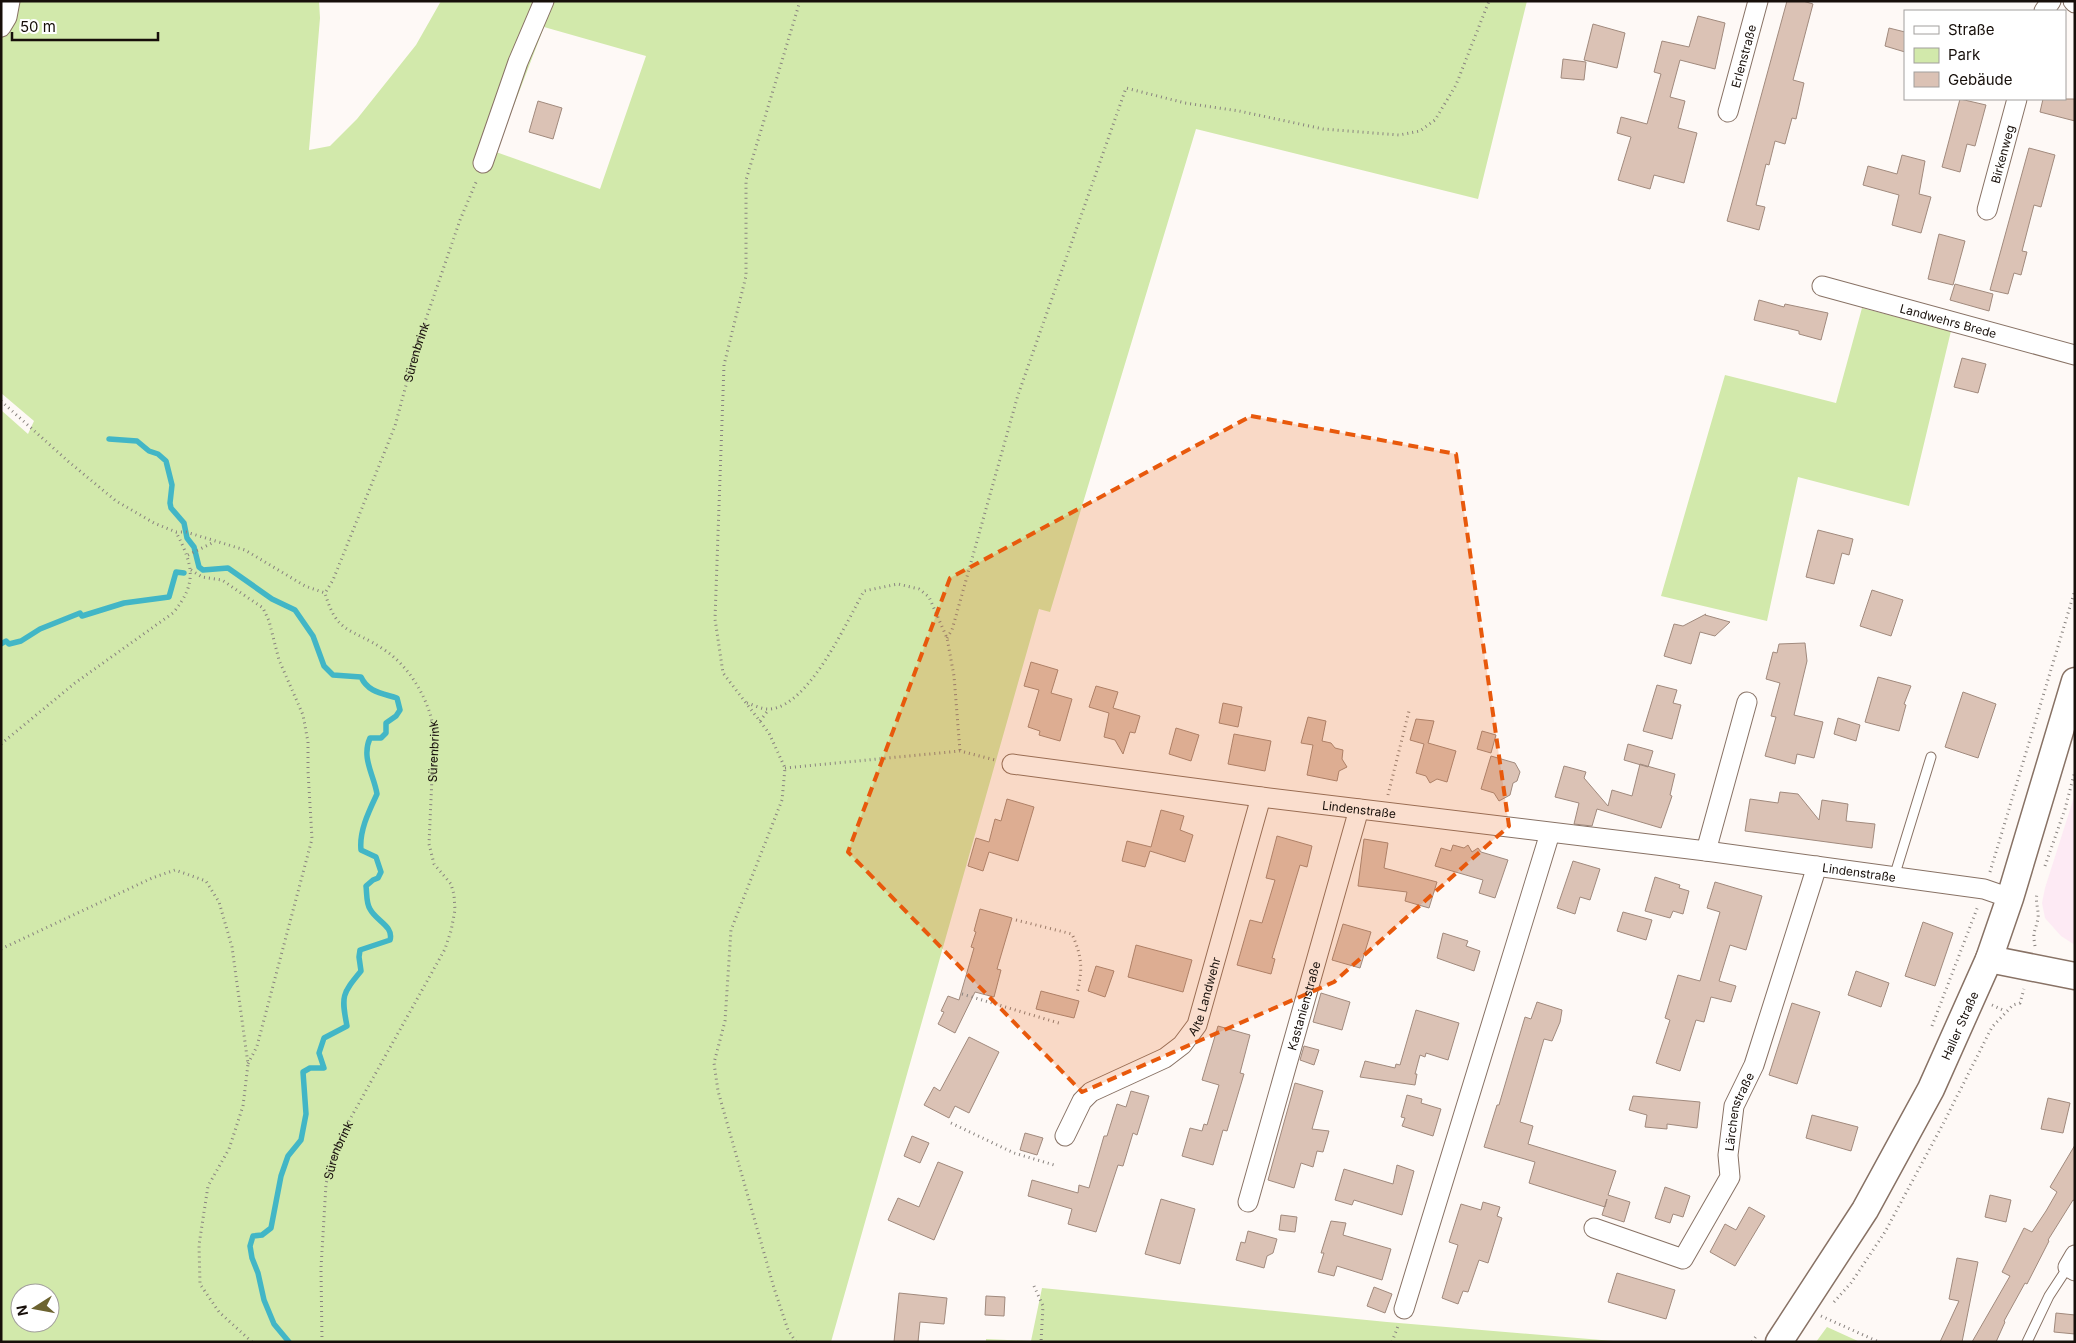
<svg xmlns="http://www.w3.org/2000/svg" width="2076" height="1343" font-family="Inter,sans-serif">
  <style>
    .commercial { fill: #fdeaf4 }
    .green { fill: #d2e9ab; fill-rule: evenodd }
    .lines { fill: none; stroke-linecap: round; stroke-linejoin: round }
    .stream { stroke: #42b6c6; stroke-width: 5.5 }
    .building { fill: #dbc2b5; stroke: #a18a7d }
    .lane-casing { stroke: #887265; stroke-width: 11 }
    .street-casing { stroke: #887265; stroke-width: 21 }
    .secondary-casing { stroke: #887265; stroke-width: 29 }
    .path { stroke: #89837f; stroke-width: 3; stroke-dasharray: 1 4; stroke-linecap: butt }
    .lane { stroke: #fff; stroke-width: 9 }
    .street { stroke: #fff; stroke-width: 19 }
    .secondary { stroke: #fff; stroke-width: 26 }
    .marked { fill: #e8590c; fill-opacity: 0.2; stroke: #e8590c; stroke-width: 4; stroke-dasharray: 10 6; stroke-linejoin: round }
    .labels { text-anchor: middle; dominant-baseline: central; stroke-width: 5; stroke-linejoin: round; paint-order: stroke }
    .street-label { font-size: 12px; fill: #170f0a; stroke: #fff }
  </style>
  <rect width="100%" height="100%" fill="#fef9f6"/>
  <path class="commercial" d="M2075 794V945L2061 936 2045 918 2042 903 2045 888Z"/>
  <path class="green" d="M17 1H319L320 18 309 150 330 146 357 119 416 45 441 1H1527L1478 199 1196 129 1050 612 1039 609 831 1342H1V410L28 434 34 421 1 393V39L13 18ZM544 27 646 56 600 189 496 152ZM20 1293H50V1323H20Z
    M1862 308 1951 331 1909 506 1798 477 1767 621 1661 596 1725 375 1836 403Z
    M1042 1288 1387 1322 1625 1342H986V1339L1031 1341Z
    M1827 1327 1860 1342H1816Z"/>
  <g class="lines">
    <path class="stream" d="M109 439 137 441 149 451 158 454 166 461 172 485 170 503 171 508 184 523 187 538 194 547 199 567 203 570 228 568 272 599 295 610 313 636 324 666 333 675 361 677C368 692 381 693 397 698L400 710 396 716 386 723V733L381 738H370C361 758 374 775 377 794 369 811 359 831 361 850L376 857 381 872 378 878 373 880 366 886C367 893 366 903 370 909 376 921 394 926 390 940L360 950 359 957 361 971C342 994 341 996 347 1026L324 1038 319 1053 324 1068H310L303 1072 306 1114 301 1140 288 1156 281 1176 271 1228 262 1235 253 1236 250 1246 252 1258 258 1273 264 1300 274 1324 289 1342
      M1 644 6 641 9 644 21 641 40 629 80 613 82 616 124 603 169 597 176 572 184 573"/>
  </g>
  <path class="building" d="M1787 1H1803L1813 4 1793 80 1804 83 1796 119 1792 118 1785 144 1775 141 1769 165 1766 164 1756 205 1765 207 1759 230 1727 221Z
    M1698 16 1725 23 1715 69 1680 60 1670 97 1685 101 1678 128 1697 133 1684 183 1654 175 1650 189 1618 180 1631 137 1617 133 1621 117 1647 124 1661 74 1654 72 1662 41 1689 47Z
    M1593 24 1625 33 1617 68 1584 60Z
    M1889 28 1905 32V52L1885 46Z
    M1563 59 1586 62 1584 80 1561 78Z
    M1960 99 1986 105 1975 146 1967 144 1960 172 1942 167Z
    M2043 99H2075V121L2040 112Z
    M538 101 562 108 553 139 529 132Z
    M2029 148 2055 155 2041 207 2034 205 2022 251 2027 252 2021 275 2014 273 2008 294 1990 290Z
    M1902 155 1925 161 1919 194 1931 197 1921 233 1892 225 1899 195 1863 185 1868 166 1897 174Z
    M1939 234 1965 241 1953 285 1928 279Z
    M1955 284 1993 294 1989 311 1950 300Z
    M1759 300 1784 307 1785 304 1828 313 1821 340 1799 334V331L1754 320Z
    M1962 358 1986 364 1978 393 1954 387Z
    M1818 530 1853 539 1849 555 1842 553 1834 584 1806 577Z
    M1872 590 1903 600 1891 636 1860 626Z
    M1706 614 1705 615 1730 622 1715 636 1700 632 1691 664 1664 656 1674 624 1683 626Z
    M1805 643 1807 661 1794 715 1823 722 1814 758 1797 754 1795 764 1765 756 1776 717 1771 716 1780 683 1766 679 1773 652 1777 653 1779 644Z
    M1031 662 1058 670 1051 693 1072 699 1060 741 1039 735 1040 731 1028 727 1039 690 1024 686Z
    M1878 677 1911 686 1904 704 1906 705 1899 731 1865 722Z
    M1657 685 1677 690 1673 703 1681 705 1672 739 1643 731Z
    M1096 686 1118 692 1113 708 1140 716 1135 733 1130 732 1123 754 1115 740 1104 737 1109 713 1089 707Z
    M1963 692 1996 704 1978 758 1945 747Z
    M1223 703 1242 707 1238 727 1219 723Z
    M1308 717 1326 721 1322 741 1331 743 1335 748 1343 750 1342 759 1347 767 1339 771 1337 781 1307 775 1313 745 1301 743Z
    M1838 718 1860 725 1856 741 1834 734Z
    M1416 719 1434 721 1428 743 1456 751 1447 782 1437 779 1430 783 1426 776 1416 773 1424 744 1410 740Z
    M1176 728 1199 735 1191 761 1169 754Z
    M1482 731 1496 735 1491 753 1477 749Z
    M1234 734 1271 741 1265 771 1228 764Z
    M1628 744 1653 751 1648 767 1624 760Z
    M1491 756 1515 763 1520 772 1517 781 1513 783 1510 795 1499 801 1494 793 1481 789Z
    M1640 764 1675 774 1670 795 1672 796 1661 828 1597 809 1592 826 1574 824 1579 803 1555 797 1564 766 1586 772 1584 778 1608 806 1612 790 1632 796Z
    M1780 792 1798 794 1819 820 1822 800 1848 804 1846 821 1875 824 1872 848 1745 831 1750 799 1778 803Z
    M1007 799 1034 807 1018 861 989 852 983 871 968 866 976 838 989 842 995 819 1001 821Z
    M1161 810 1184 816 1180 830 1193 835 1185 862 1150 851 1145 867 1122 861 1127 841 1151 847Z
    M1277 836 1312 846 1307 867 1300 865 1272 958 1275 959 1271 974 1237 965 1250 920 1262 923 1275 880 1266 878Z
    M1364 839 1388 843 1384 868 1437 882 1429 908 1405 901 1407 892 1358 886Z
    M1453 845 1464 848 1468 845 1472 852 1478 848 1481 852 1508 860 1495 898 1479 893 1483 880 1435 866 1441 848 1451 851Z
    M1573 861 1600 869 1590 900 1580 897 1575 914 1557 908Z
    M1655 877 1680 885 1679 888 1689 891 1683 914 1673 911 1670 918 1645 911Z
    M1715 882 1762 896 1746 950 1730 945 1719 981 1736 986 1731 1002 1711 997 1704 1022 1696 1020 1680 1071 1656 1063 1670 1020 1665 1018 1678 975 1700 981 1720 912 1707 908Z
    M980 909 1012 918 997 969 1001 970 994 997 975 992 955 1033 938 1024 944 1012 941 1011 948 996 959 1000 974 948 971 947 976 932 974 931Z
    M1623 912 1652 920 1646 940 1617 931Z
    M1923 922 1953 933 1935 986 1905 976Z
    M1343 924 1371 932 1360 968 1332 960Z
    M1443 933 1468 941 1466 946 1480 951 1474 971 1437 958Z
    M1136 945 1192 960 1183 992 1128 977Z
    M1096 966 1114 971 1105 997 1088 991Z
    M1856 971 1889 983 1881 1007 1848 995Z
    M1041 991 1079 1001 1074 1018 1036 1009Z
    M1321 993 1350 1002 1342 1030 1313 1022Z
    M1537 1002 1562 1010 1560 1022 1552 1041 1544 1039 1520 1122 1533 1126 1528 1144 1616 1171 1608 1195 1630 1202 1624 1222 1602 1215 1607 1199 1605 1207 1529 1183 1535 1162 1484 1147 1497 1105H1499L1525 1017 1531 1019Z
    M1792 1003 1820 1012 1797 1084 1769 1075Z
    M1416 1010 1459 1023 1448 1060 1426 1053 1425 1057 1420 1055 1415 1074H1417L1415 1085 1360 1077 1365 1061 1395 1068 1396 1064 1400 1065Z
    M1218 1026 1250 1035 1240 1073 1244 1074 1227 1131 1223 1130 1213 1165 1182 1156 1190 1128 1202 1131 1204 1124 1207 1125 1219 1085 1202 1080Z
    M969 1037 999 1052 969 1113 955 1106 949 1118 924 1105 934 1087 940 1091Z
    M1304 1046 1319 1050 1314 1065 1300 1060Z
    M1295 1083 1323 1091 1312 1129 1329 1131 1323 1152 1317 1151 1313 1167 1301 1163 1294 1188 1268 1180Z
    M1131 1091 1149 1096 1137 1135 1133 1133 1123 1166 1118 1165 1096 1232 1068 1224 1072 1209 1028 1196 1032 1180 1078 1193 1079 1185 1089 1188 1104 1136H1107L1117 1104 1126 1107Z
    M1407 1095 1422 1099 1421 1103 1441 1109 1433 1136 1402 1126 1405 1118 1401 1117Z
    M1633 1096 1700 1102 1697 1128 1667 1124V1129L1645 1127 1647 1115 1629 1110Z
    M2048 1098 2070 1103 2063 1133 2041 1129Z
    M1812 1115 1858 1127 1851 1151 1806 1138Z
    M1025 1133 1043 1138 1037 1155 1020 1150Z
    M912 1136 929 1143 920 1163 904 1156Z
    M2075 1145V1201L2073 1200 2048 1240 2049 1241 2027 1284 2025 1283 2004 1321 2005 1322 1996 1342H1972L2010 1276 2002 1272 2024 1228 2032 1232 2046 1211 2057 1192 2050 1187Z
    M938 1162 963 1172 934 1240 888 1220 898 1198 919 1207Z
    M1397 1165 1414 1171 1402 1215 1354 1200 1352 1205 1335 1200 1344 1169 1393 1184Z
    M1665 1187 1690 1196 1683 1217 1673 1214 1670 1223 1655 1218Z
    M1990 1195 2011 1200 2006 1222 1985 1217Z
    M1161 1199 1195 1209 1180 1264 1145 1254Z
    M1483 1202 1500 1207 1497 1216 1502 1218 1488 1263 1479 1260 1468 1292 1463 1291 1458 1304 1442 1298 1458 1245 1449 1242 1461 1204 1481 1210Z
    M1749 1207 1765 1216 1735 1266 1710 1252 1725 1224 1736 1230Z
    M1281 1215 1297 1217 1295 1232 1279 1230Z
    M1331 1221 1346 1223 1343 1235 1391 1249 1382 1280 1337 1266 1334 1276 1318 1272 1324 1253H1321Z
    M1248 1231 1277 1239 1273 1253 1267 1256 1264 1268 1236 1260 1241 1242 1245 1243Z
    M1957 1258 1978 1262 1962 1342H1940L1959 1301 1949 1299Z
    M1617 1273 1675 1290 1666 1319 1608 1302Z
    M1374 1287 1392 1294 1385 1313 1367 1306Z
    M899 1293 947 1298 944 1324 920 1322 918 1342H894Z
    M986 1296 1005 1297 1004 1316 985 1315Z
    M2056 1313 2075 1315V1334L2054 1332Z"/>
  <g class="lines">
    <defs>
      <path id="lane" d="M1894 877 1931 757
        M2027 1342 2049 1296 2068 1267"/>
      <g id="street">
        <path d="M2073 1 2075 3"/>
        <path d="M2044 11 2051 1"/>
        <path d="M1 27 7 17 10 1"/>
        <path id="s2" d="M1728 112 1758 1"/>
        <path d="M483 163 518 62 544 1"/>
        <path id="s3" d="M1987 210 2017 99"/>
        <path id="s4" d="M1822 286 2075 355"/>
        <path id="s5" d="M1012 764 1261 797 1706 851 1984 889 2010 898"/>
        <path d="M1706 851 1747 702"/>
        <path id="s6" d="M1065 1136 1082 1101 1091 1092 1165 1058 1182 1045 1197 1025 1261 797"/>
        <path id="s7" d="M1248 1202 1359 809"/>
        <path id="s8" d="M1594 1228 1683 1259 1730 1177 1728 1155 1734 1106 1754 1065 1817 866"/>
        <path d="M2075 1255 2068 1267 2075 1271"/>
        <path d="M1404 1309 1550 833"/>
      </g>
      <g id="secondary">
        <path d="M1989 959 2075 976"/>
        <path id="s9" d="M1779 1342 1865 1210 1931 1089 1989 959 2010 898 2075 681"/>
      </g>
    </defs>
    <use href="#lane" class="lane-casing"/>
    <use href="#street" class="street-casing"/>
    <use href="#secondary" class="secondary-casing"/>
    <g class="path">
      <path d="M1 401 69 462 116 501 154 523 176 532H186L245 550 305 586 325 593"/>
      <path d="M188 555 214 542"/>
      <path d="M191 570 202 577 222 580 263 608 269 621 279 660 303 715 308 742V771L312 839 257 1046 248 1064"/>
      <path d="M947 638 952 630 1018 395 1126 88 1185 103 1239 111 1323 129 1399 135 1420 131 1435 120 1456 85 1489 1"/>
      <path d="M747 703C754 705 763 710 770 709 809 706 846 623 864 591L898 584 919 589 929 597 947 638 954 676 960 751"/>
      <path d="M760 721 769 709"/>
      <path d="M1 744 75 683 173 613C198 583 193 565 176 532"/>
      <path d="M785 768 960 751 995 760"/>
      <path d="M1388 795 1409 711"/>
      <path d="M2045 866 2065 809 2075 771"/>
      <path d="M1990 872 2075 590"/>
      <path d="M1016 920 1072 934C1082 957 1083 968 1077 993"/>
      <path d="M2035 946C2032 930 2036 931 2038 918 2039 910 2035 902 2037 894"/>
      <path d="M1 949 152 878 175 870 206 881 219 902 232 947 248 1064 243 1106 229 1149 208 1186 199 1245 200 1284 219 1312 252 1342"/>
      <path d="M962 994 1062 1024"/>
      <path d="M1992 1005 2005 1011"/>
      <path d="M1932 1026 1978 906"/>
      <path d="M951 1123 1014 1153 1054 1165"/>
      <path d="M1034 1286 1043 1306 1041 1342"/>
      <path d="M1834 1302 1851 1283 1885 1232 1943 1124 1992 1027 2013 1005 2020 1003 2024 989"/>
      <path d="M1821 1316 1879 1342"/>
      <path id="s1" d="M322 1342 321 1268 326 1184 334 1153 349 1121 445 949 451 931 455 910 454 895 451 884 434 864 429 844 434 732C430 701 410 666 383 649 352 628 337 635 325 593L333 580 395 426 416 348 460 220 477 180"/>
      <path d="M796 1342 788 1330 774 1288 718 1091 714 1063 725 1021 731 930 782 800 785 768 769 733 723 673 715 619 724 365 746 276V180L800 1"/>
      <path d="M1392 1342 1398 1326"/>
      <path d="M1752 1342 1757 1335"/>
    </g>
    <use href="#lane" class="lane"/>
    <use href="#street" class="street"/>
    <use href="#secondary" class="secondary"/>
  </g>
  <path class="marked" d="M1251 416 1456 454 1509 826 1334 982 1082 1092 848 852 950 578Z"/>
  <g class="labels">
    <g class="street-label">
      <text stroke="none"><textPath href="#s2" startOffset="58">Erlenstraße</textPath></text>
      <text stroke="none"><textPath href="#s3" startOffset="58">Birkenweg</textPath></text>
      <text stroke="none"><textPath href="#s4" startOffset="131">Landwehrs Brede</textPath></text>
      <text stroke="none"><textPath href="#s1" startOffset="1091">Sürenbrink</textPath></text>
      <text stroke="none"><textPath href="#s1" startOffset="629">Sürenbrink</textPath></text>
      <text stroke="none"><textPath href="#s5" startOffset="350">Lindenstraße</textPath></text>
      <text stroke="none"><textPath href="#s5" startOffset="854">Lindenstraße</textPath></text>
      <text stroke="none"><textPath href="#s6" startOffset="209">Alte Landwehr</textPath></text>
      <text stroke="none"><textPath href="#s7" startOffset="204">Kastanienstraße</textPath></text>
      <text stroke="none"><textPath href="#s9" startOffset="365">Haller Straße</textPath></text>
      <text stroke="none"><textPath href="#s8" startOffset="256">Lärchenstraße</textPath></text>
      <text stroke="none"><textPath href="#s1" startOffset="194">Sürenbrink</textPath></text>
    </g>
  </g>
  <rect width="2076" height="1343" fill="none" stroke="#170f0a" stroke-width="5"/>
  <rect x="1904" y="10" width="162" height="90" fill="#ffffff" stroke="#a29f9d"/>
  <rect x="1914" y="26" width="25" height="8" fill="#ffffff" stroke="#a29f9d"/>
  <text x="1948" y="35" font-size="15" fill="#170f0a">Straße</text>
  <rect x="1914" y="48" width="25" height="15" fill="#d2e9ab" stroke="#a29f9d"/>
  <text x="1948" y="60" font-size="15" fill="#170f0a">Park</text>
  <rect x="1914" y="72" width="25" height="15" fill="#dbc2b5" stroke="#a29f9d"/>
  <text x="1948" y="85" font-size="15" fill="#170f0a">Gebäude</text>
  <g transform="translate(35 1308) rotate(259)"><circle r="24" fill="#ffffff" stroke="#a29f9d"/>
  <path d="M0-4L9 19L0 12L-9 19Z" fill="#6c6330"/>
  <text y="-8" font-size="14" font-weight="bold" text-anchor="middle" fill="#170f0a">N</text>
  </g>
  <path d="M12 32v8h146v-8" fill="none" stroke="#170f0a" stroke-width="2.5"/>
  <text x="20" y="32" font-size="15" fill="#170f0a" stroke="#ffffff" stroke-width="4" paint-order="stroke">50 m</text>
</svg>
